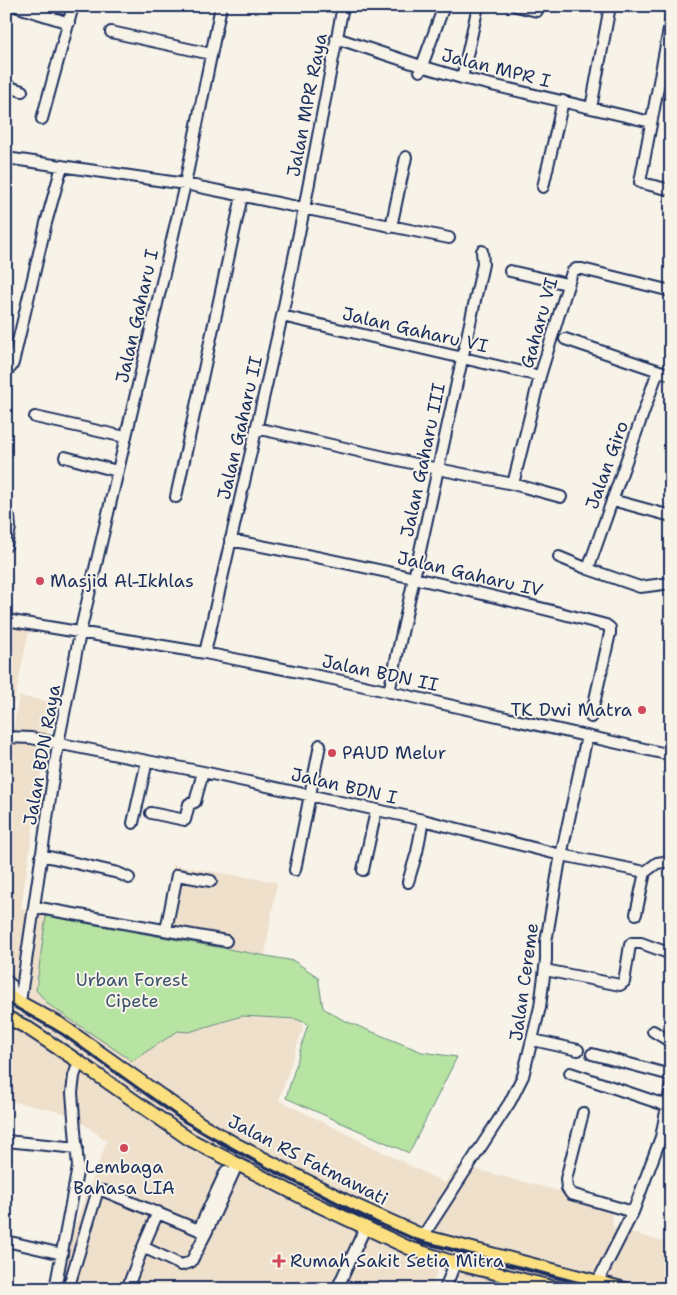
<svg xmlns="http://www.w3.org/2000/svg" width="677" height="1295" font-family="'Shantell Sans',sans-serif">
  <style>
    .built { fill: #efe0cc }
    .green { fill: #b7e4a2; stroke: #698a80 }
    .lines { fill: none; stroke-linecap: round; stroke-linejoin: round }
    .minor-casing { stroke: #1b2f5e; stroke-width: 14 }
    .major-casing { stroke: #1b2f5e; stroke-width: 16 }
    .minor { stroke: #f7f3e8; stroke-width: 10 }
    .major { stroke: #fce080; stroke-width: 12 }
    .rail { stroke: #1b2f5e; stroke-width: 3 }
    .poi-dot { fill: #d1495b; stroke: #f7f3e8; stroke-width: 2 }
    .labels { text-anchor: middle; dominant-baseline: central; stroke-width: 4; stroke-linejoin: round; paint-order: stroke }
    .street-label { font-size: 18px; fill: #1b2f5e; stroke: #f7f3e8 }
    .poi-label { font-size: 18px; fill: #1b2f5e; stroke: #f7f3e8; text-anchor: start }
    .park-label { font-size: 18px; fill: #3a536c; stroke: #f7f3e8 }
  </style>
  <rect width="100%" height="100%" fill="#f7f3e8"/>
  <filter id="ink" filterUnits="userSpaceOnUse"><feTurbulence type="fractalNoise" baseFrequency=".02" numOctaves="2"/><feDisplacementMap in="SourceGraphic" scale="10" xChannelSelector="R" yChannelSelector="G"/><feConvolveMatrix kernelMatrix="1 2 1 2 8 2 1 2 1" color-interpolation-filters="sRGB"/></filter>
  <g filter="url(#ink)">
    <path class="built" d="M6 626 29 631 14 703 6 701Z
      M19 696 52 702 21 908 161 934 173 865 277 882 261 978 298 1001 303 1028 279 1100 445 1183 458 1165 611 1204 613 1227 671 1244V1289H479L438 1268 431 1289H236L218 1284 209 1289H51L107 1141 69 1114 6 1100V774Z"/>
    <path class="green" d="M46 916 294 961 318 977 323 1008 343 1020 422 1052 457 1057 409 1153 286 1098 308 1024 296 1019 242 1016 189 1032 178 1031 132 1061 49 1005 36 990Z"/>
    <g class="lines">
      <defs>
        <path id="minor" d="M15 6 69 23
          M516 6 537 11
          M671 19 640 182 642 183 671 190
          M111 32 211 54
          M336 38 421 66 462 78 651 122
          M420 71 444 6
          M462 78 478 6
          M6 86 22 91
          M591 108 610 6
          M42 119 73 6
          M6 158 185 184 449 238
          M543 187 563 101
          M391 227 406 157
          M510 271 567 284
          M282 316 540 376
          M565 339 671 375
          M6 371 11 367 13 363 46 223 62 166
          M35 417 125 437
          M256 428 438 469 513 484 561 497
          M65 457 117 471
          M513 484 540 376 572 272 576 269H582L671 291
          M176 497 242 196
          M612 500 671 516
          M6 515 9 517 10 528 6 546
          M230 540C357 564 482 592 606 625L610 628V633L591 717
          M559 557 588 569 640 587 671 583
          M588 569 658 371
          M6 620 205 653 333 679 671 755
          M205 653 282 316 304 209 343 6
          M389 692 483 264 482 251
          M6 737 31 738 203 772 423 820 557 854 645 872 657 863 671 861
          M151 813 185 820 189 804 195 802 203 772
          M133 823 147 761
          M41 855 118 873 129 878
          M295 870 320 745
          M363 870 376 811
          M408 882 417 852 423 820
          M34 907 226 941
          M636 914 645 872
          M166 930 177 875 211 881
          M545 970 620 985 624 982 630 945 632 943H641L671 954
          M6 980 11 985 14 999
          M20 1002 58 744 80 633 185 184 221 6
          M653 1031 671 1042
          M533 1040 578 1050
          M592 1054 671 1075
          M570 1073 671 1107
          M583 1113 566 1179 567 1188 571 1194 633 1212
          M6 1141 77 1148
          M199 1229 226 1171
          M423 1236 510 1102 523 1076 540 1007 546 960V942L559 865 587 736
          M6 1241 62 1254
          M143 1247 158 1212
          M598 1281 633 1212 661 1137 671 1086
          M55 1289 78 1167 72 1093 74 1076 79 1062
          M68 1289 97 1193 100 1191H104L206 1233
          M127 1289 143 1247 181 1265 191 1262 206 1233 237 1165
          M337 1289 365 1228
          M445 1289 455 1263"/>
        <path id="major" d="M6 995 58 1023 201 1124 235 1144 352 1204 423 1236 625 1289
          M6 1017 26 1027 79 1062 189 1139 311 1202 409 1248 455 1263 560 1289"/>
      </defs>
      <use href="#minor" class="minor-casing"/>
      <use href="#major" class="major-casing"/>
      <use href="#minor" class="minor"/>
      <use href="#major" class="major"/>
      <path class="rail" d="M6 1002 62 1034 185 1122 266 1167 376 1222 417 1240 603 1289"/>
    </g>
  </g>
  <g class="poi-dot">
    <circle cx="40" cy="581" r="5"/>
    <circle cx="642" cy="710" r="5"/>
    <circle cx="332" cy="753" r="5"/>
    <circle cx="124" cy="1148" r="5"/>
    <path d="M276.5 1253.5h5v5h5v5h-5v5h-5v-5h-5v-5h5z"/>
  </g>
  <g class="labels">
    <g class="street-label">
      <text transform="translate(496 68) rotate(14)">Jalan MPR I</text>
      <text transform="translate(307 105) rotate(-79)">Jalan MPR Raya</text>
      <text transform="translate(137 316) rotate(-77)">Jalan Gaharu I</text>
      <text transform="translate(539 323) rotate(-74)">Gaharu VI</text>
      <text transform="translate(415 330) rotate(13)">Jalan Gaharu VI</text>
      <text transform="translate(240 428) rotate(-77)">Jalan Gaharu II</text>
      <text transform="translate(423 460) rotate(-78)">Jalan Gaharu III</text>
      <text transform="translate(607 465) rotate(-70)">Jalan Giro</text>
      <text transform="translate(470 574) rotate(13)">Jalan Gaharu IV</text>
      <text transform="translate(380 673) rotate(12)">Jalan BDN II</text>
      <text transform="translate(42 755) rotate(-80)">Jalan BDN Raya</text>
      <text transform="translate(344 786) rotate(13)">Jalan BDN I</text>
      <text transform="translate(524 982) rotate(-82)">Jalan Cereme</text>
      <text transform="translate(308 1160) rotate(27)">Jalan RS Fatmawati</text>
    </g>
    <g class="poi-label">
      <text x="50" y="581">Masjid Al-Ikhlas</text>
      <text x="632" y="710" text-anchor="end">TK Dwi Matra</text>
      <text x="342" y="753">PAUD Melur</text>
      <text x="124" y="1167" text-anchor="middle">Lembaga<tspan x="124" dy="21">Bahasa LIA</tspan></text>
      <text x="290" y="1261">Rumah Sakit Setia Mitra</text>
    </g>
    <g class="park-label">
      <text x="132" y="980">Urban Forest<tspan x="132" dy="21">Cipete</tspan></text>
    </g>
  </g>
  <rect width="677" height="1295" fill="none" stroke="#f7f3e8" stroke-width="25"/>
  <rect x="12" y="12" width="652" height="1270" fill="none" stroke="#1b2f5e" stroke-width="2" filter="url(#ink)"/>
</svg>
